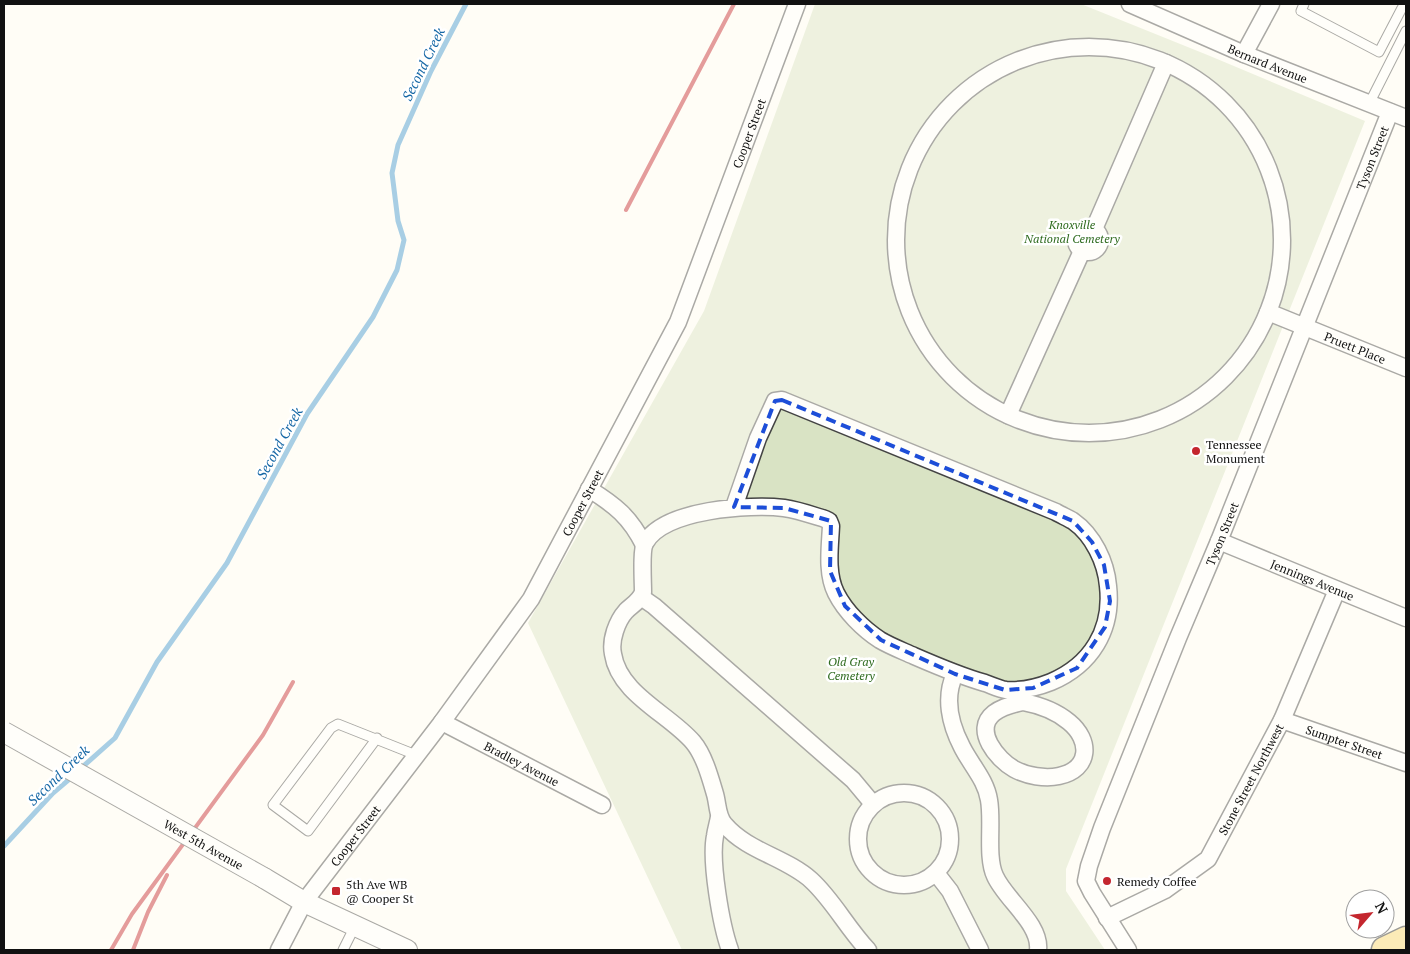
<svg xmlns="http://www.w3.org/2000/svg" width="1410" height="954" font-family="'PT Serif',serif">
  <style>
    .cemetery { fill: #d9e3c4 }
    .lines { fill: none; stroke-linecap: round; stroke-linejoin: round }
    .stream { stroke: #3f96cf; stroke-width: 5 }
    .service-casing { stroke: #444; stroke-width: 11 }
    .minor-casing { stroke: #444; stroke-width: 19 }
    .tertiary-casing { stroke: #444; stroke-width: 22 }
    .primary-casing { stroke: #222; stroke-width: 29 }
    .service { stroke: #fff; stroke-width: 9 }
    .minor { stroke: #fff; stroke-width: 16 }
    .tertiary { stroke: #fff; stroke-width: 20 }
    .primary { stroke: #f9d66b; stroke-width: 26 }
    .rail { stroke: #c4262e; stroke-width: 4 }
    .tertiary-bridge-casing { stroke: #444; stroke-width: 22; stroke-linecap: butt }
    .tertiary-bridge { stroke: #fff; stroke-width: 20 }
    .marked { fill: none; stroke: #1d4ed8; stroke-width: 4; stroke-dasharray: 10 6; stroke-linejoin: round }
    .poi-dot { fill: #c4262e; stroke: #fff; stroke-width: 2 }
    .labels { text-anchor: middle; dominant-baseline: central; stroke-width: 5; stroke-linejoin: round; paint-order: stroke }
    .street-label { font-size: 12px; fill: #111; stroke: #fff }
    .park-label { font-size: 12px; font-style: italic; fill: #2f6b1f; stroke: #fff }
    .poi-label { font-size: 12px; fill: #111; stroke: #fff; text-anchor: start }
    .water-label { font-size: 14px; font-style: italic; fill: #1768a6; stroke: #fff }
  </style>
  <rect width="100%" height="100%" fill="#fffdf5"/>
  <path class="cemetery" d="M815 4H1081L1210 56 1365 121 1066 869V891L1105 950H682L528 623 704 311Z"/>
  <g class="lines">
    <path class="stream" d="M79 770 115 738 157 662 227 563 307 414 373 317 397 270 404 240 398 221 392 173 398 145 431 71 466 4
      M4 846 53 793 73 776"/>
    <defs>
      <path id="service" d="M1304 4 1301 11 1379 52 1402 8
        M1369 104 1406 31
        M377 738 308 831 273 805 331 728 338 724 416 755
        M343 950 355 926"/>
      <g id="minor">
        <path id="s1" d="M1130 4 1244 54 1406 118"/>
        <circle cx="1089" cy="240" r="193"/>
        <path d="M1244 54 1271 4"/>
        <circle cx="1088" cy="240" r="12"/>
        <path d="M1094 229 1166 63"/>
        <path id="s2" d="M1268 312 1406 368"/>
        <path d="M1008 415 1082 251"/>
        <path d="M589 489C615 505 630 517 644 545"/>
        <path d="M734 507 758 438 775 401 782 400 1056 512C1061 515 1068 518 1073 521 1093 535 1106 562 1108 586 1113 630 1091 665 1051 682 1036 688 1022 691 1006 690 999 689 991 685 985 683 960 676 937 666 914 656 903 651 890 646 880 640 863 629 845 611 836 593 826 573 830 547 831 526L829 521 825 519C812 515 798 510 784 508 750 504 664 509 645 543 641 550 643 582 643 592 640 601 632 605 626 611 617 621 610 640 613 654 619 694 669 714 693 742 704 755 710 777 715 794 718 804 717 817 725 825 747 851 787 858 811 880 833 900 847 928 868 950"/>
        <path id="s3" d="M1219 541 1406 618"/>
        <path d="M641 597 654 606 853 780 873 804"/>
        <path d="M955 674C944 697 950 724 962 747 971 765 986 780 989 800 993 822 986 857 995 876 1005 899 1041 924 1038 950"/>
        <path d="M1023 702C1039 705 1056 711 1069 722 1091 740 1091 769 1059 776 1045 779 1027 776 1014 769 998 760 972 730 994 713 1002 707 1013 704 1023 702Z"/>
        <path id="s4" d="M1282 720 1406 763"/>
        <path id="s5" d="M442 722 602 805"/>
        <circle cx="904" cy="839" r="46"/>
        <path d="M719 817C718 823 716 829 715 836 710 861 721 925 730 950"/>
        <path d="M936 873 950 891 980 950"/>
        <path id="s6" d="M1107 918 1165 890 1208 859 1282 720 1337 590"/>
        <path id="s7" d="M279 950 304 902 442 722 531 599 678 322 797 4"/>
        <path id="s8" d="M1128 950 1092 893 1086 881 1089 866 1102 828 1178 638 1219 541 1390 112"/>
      </g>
      <path id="tertiary" d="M264 878 304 902 407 950"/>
      <path id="primary" d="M1385 950 1406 940"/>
    </defs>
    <use href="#service" class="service-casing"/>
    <use href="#minor" class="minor-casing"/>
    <use href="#tertiary" class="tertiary-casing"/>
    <use href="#primary" class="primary-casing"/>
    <use href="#service" class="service"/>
    <use href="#minor" class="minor"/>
    <use href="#tertiary" class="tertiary"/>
    <use href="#primary" class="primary"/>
    <path class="rail" d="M626 210 734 4
      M111 950 132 914 263 735 293 682
      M133 950 148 912 167 875"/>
    <defs>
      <g id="tertiary-bridge">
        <path id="s9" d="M4 732 264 878"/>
      </g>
    </defs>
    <use href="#tertiary-bridge" class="tertiary-bridge-casing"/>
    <use href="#tertiary-bridge" class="tertiary-bridge"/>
  </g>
  <path d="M0 0H1410V954H0ZM782 400 1073 521 1092 542 1104 565 1110 601 1105 627 1077 668 1033 688 1005 690 955 674 881 640 845 606 830 571 831 521 784 508 734 507 775 401Z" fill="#fffdf5" fill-opacity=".55" fill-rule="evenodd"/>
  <path class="marked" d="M782 400 1073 521 1092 542 1104 565 1110 601 1105 627 1077 668 1033 688 1005 690 955 674 881 640 845 606 830 571 831 521 784 508 734 507 775 401Z"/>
  <g class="poi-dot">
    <circle cx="1196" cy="451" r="5"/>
    <circle cx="1107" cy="881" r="5"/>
    <rect x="331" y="886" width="10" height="10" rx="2.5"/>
  </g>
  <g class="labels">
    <g class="street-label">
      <text stroke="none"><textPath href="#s1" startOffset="150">Bernard Avenue</textPath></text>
      <text stroke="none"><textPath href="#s7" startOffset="948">Cooper Street</textPath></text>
      <text stroke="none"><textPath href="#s8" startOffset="859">Tyson Street</textPath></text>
      <text stroke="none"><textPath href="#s2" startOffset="94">Pruett Place</textPath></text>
      <text stroke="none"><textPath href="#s7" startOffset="542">Cooper Street</textPath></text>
      <text stroke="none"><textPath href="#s8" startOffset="454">Tyson Street</textPath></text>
      <text stroke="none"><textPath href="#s3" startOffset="101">Jennings Avenue</textPath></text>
      <text stroke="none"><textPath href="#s4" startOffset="66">Sumpter Street</textPath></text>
      <text stroke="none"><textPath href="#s5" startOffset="90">Bradley Avenue</textPath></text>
      <text stroke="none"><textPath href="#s6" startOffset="208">Stone Street Northwest</textPath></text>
      <text stroke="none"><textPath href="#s7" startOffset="138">Cooper Street</textPath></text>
      <text stroke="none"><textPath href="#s9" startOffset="229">West 5th Avenue</textPath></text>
    </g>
    <g class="park-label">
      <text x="1072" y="224">Knoxville<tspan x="1072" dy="14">National Cemetery</tspan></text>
      <text x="851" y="661">Old Gray<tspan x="851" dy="14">Cemetery</tspan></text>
    </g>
    <g class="poi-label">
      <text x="1206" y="444">Tennessee<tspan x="1206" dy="14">Monument</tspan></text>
      <text x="1117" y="881">Remedy Coffee</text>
      <text x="346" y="884">5th Ave WB<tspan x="346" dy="14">@ Cooper St</tspan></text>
    </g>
    <g class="water-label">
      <text transform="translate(423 64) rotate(-64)">Second Creek</text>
      <text transform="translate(279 443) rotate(-61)">Second Creek</text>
      <text transform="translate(58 775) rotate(-44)">Second Creek</text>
    </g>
  </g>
  <rect width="1410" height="954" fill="none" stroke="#111111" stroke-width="10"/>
  <g transform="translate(1370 914) rotate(62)"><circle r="24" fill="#ffffff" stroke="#a0a0a0"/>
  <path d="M0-4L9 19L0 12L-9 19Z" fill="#c4262e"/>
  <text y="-8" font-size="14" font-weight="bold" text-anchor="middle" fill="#111111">N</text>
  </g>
</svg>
